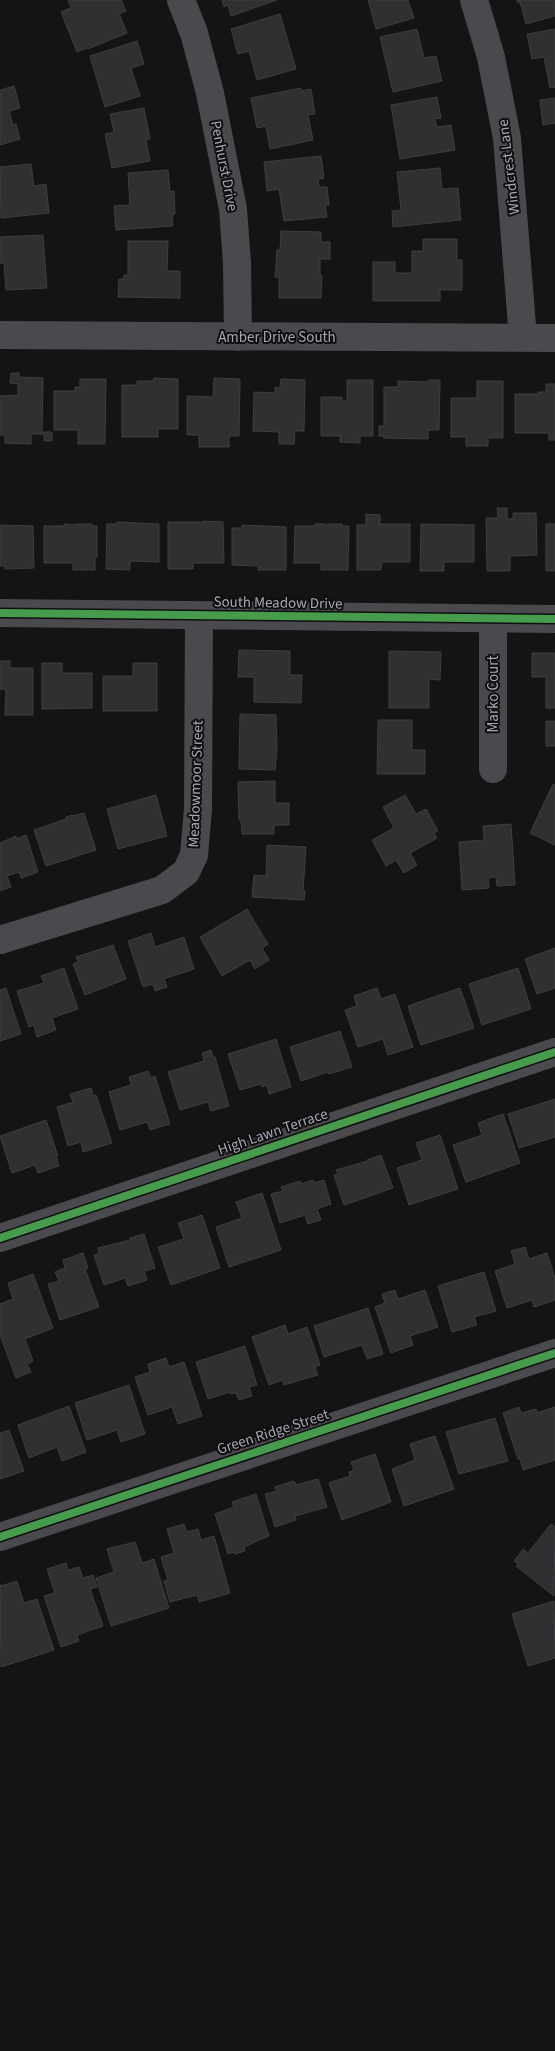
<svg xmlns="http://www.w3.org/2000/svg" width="555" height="2051" font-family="'Source Sans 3',sans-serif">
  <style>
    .building { fill: #303032; stroke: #3e3d41 }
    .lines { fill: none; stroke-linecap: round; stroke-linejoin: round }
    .minor { stroke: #4a494d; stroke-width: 28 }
    .cycleway-casing { stroke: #0f0f10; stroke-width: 11 }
    .cycleway { stroke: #469c4c; stroke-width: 8 }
    .labels { text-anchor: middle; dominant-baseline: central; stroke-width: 4; stroke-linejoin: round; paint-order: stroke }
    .street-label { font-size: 15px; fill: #a8a6b5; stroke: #0f0f10 }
  </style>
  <rect width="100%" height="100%" fill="#141415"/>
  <path class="building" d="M68 0H121L126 11 119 14 127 33 88 49 87 48 77 52 61 12 71 8Z
    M222 0H277L231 16 228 5 224 7Z
    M368 0H408L414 18 376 29Z
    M517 0H555V16L526 24 520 2 518 3Z
    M280 14 296 69 257 80 249 51 238 54 231 29Z
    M417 29 424 58 436 56 442 81 393 92 380 37Z
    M555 29V87L550 88 544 57 532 59 527 34Z
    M137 41 144 64 131 68 140 96 105 107 90 56Z
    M14 86 20 108 9 111 13 125 16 124 20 139 0 145V90Z
    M301 88 302 91 311 89 315 114 308 115 313 140 270 149 266 126 257 128 251 98Z
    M437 97 441 118 435 119 437 127 451 125 455 150 400 159 391 105Z
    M555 98V123L543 125 540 100Z
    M144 108 150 139 146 140 150 161 112 168 105 134 114 132 110 114Z
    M321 156 324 178 318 179 319 187H327L329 205H325L327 217 284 221 279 189 267 191 264 162Z
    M31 164 34 186 46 184 49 213 1 218 0 167Z
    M440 168 442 189 458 188 461 220 393 227 392 211 401 210 397 172Z
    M168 170 170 192 174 191 175 214 172 215 173 226 116 230 114 206 130 205 128 173Z
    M281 231 321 232V242H330V259H320V275L322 276 321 298H279V277H275L277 250H280Z
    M43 235 47 288 6 290 4 263H0V237Z
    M423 239H457V260H462V290H440V301H373V262H395V273H412V251H423Z
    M128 241H168L167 271H180V298L118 297 119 279H124V275H128Z
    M11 373H19V377L43 378 42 432H52V441H44V434H31V444L5 443V435H0V396L18 395V384L10 383Z
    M154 378 178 379V429H158V437H122V385H137V381H153Z
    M214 378 240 379 239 436H229V447H199V435H187V396L213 397Z
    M80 379H106L105 444H78V430H54V391H75V387H80Z
    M281 379 305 380 304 431H295L294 444H279V432L253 431 254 392 275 393V387L280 388Z
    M347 380H373V436H360V443L340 442V436H321V397H342V401H347Z
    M429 380H440L439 430H428V439L384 438V436H379V426H384V387H398V381L429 382Z
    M477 381H503V438H488V446H466V437H451V398H477Z
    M546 384H555V440H549V433H515V394H538V392H546Z
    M497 508H507V519H513V513H536L537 555 510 556V571H487L486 518H498Z
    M366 514 380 515V524H410V562H382L381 570H357V525H366Z
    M203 521 223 522 224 563H193V569H168V522H203Z
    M117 522 159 524V562L130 561V570L106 569 107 524H117Z
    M64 524 77 525V524H92V526H97V557H95V570H73V563H44V526H64Z
    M315 524H325V526L328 524H342V526H349L348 570H321V563H294L295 526H315Z
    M421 524 474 525V562H444V571H420Z
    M546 524H555V571H546Z
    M0 525 33 526 34 568 5 569V566H0Z
    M242 525 286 527V570H258V566L232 565V528H242Z
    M239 650 290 651V675H302L301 703 254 702V677H238Z
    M389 651 441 652 440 680 429 679V708H389Z
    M532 653H555V708H546V677H532Z
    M0 661H10V668H33V715H5L6 689H0Z
    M42 663H62V673H92V708L42 709Z
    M133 663H157V711H103V676H133Z
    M240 714 276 715 277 750 275 770 239 769Z
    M378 720H412V750H425V774H377Z
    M546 721H555V746H546Z
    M275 781V803H289V825H274V834H242L241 820H239L238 782Z
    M553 784 555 785V845L530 833Z
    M156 795 167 836 118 849 107 809Z
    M405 795 416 814 426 809 438 831 434 833 437 838 410 853 417 865 404 873 396 860 386 866 372 840 394 828 383 807Z
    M84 813 96 850 46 866 34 830 66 819V817L73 815V816Z
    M511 824 515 885 497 886 496 877 488 878 489 888 462 890 459 842 484 840 483 826Z
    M26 835 38 872 21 878 19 872 7 876 11 887 0 891V843L16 836V839Z
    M267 845 306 847 303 891H305L304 900 252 897 254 875 266 876Z
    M247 909 268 944 262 948 269 960 255 969 250 960 222 976 200 937Z
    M151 933 155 947 184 937 194 969 164 979 167 987 155 991 153 984 143 987 128 941Z
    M113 945 126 979 85 995 73 964 78 962 76 957Z
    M555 948V988L537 994 525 959Z
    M64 968 78 1009 52 1018 56 1030 37 1037 34 1025 29 1027 17 991 44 983 41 976Z
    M518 968 531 1009 482 1025 469 984Z
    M6 988 21 1034 0 1041V990Z
    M377 988 381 999 395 994 413 1047 388 1055 383 1039 358 1047 345 1010 357 1006 354 996Z
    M460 988 474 1028 421 1045 408 1006Z
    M340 1031 352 1067 329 1074 328 1072 301 1081 290 1047Z
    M276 1039 291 1087 269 1094 267 1085 262 1087 261 1084 240 1090 228 1054Z
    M211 1050 213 1057H215L229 1106 211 1111 208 1102 180 1110 168 1072 204 1061 202 1053Z
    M148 1071 151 1078 155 1076 170 1124 150 1130 147 1122 120 1130 109 1092 131 1085 129 1077Z
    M91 1088 93 1096 96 1095 112 1143 83 1152 81 1142 68 1146 57 1107 73 1102 70 1094Z
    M555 1099V1137L519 1148 508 1114Z
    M503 1114 520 1163 466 1182 453 1145 482 1135 478 1123Z
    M46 1120 58 1156H56L59 1166 38 1173 35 1165 12 1173 0 1136Z
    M440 1135 458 1189 409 1205 397 1168 422 1160 416 1143Z
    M381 1155 393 1188 344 1205 334 1175 338 1174 336 1170 368 1161 367 1160Z
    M313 1180 314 1183 324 1180 331 1204 317 1209 321 1220 308 1224 305 1215 280 1223 271 1194 283 1191 281 1187 300 1181 301 1184Z
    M262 1193 281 1250 229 1267 216 1227 242 1218 236 1202Z
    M202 1215 220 1268 171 1285 158 1247 184 1239 178 1223Z
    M144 1234 155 1268 144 1271 147 1280 128 1286 125 1278 104 1285 94 1255 99 1253 98 1248 130 1240V1238Z
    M525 1247 529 1259 547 1253 555 1278V1300L534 1307 532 1300 507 1308 495 1271 515 1264 511 1251Z
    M83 1253 88 1268 85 1269 99 1307 60 1320 48 1284 59 1281 55 1272 65 1268 63 1260Z
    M484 1272 496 1311 474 1317 477 1325 452 1332 438 1286Z
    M33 1274 53 1328 25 1339 33 1361 27 1364 31 1372 16 1378 0 1335V1304L13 1299 8 1283Z
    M395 1290 398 1299 425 1290 438 1327 410 1336 413 1345 391 1353 375 1307 385 1303 382 1294Z
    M368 1308 383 1354 367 1359 362 1345 324 1357 314 1326Z
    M285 1325 288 1334 307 1327 320 1365 315 1367 318 1375 284 1385 282 1380 269 1385 252 1337Z
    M245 1346 257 1385 249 1387 252 1396 239 1400 236 1393 230 1394V1392L208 1399 196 1362Z
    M166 1358 169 1367 184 1362 202 1416 178 1424 172 1407 148 1415 135 1377 150 1372 148 1364Z
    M129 1385 145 1434 121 1442 117 1430 87 1440 75 1403Z
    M69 1406 86 1452 62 1461 57 1447 29 1458 18 1425Z
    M519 1407 521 1413 536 1409 537 1413 555 1407V1460L523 1470 520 1459H518L503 1413Z
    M495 1418 508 1461 459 1474 446 1432Z
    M9 1430 24 1471 0 1479V1433Z
    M435 1436 454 1489 404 1506 392 1469 415 1460 410 1444Z
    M375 1454 391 1502 342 1520 329 1483 350 1476 349 1472 354 1470 351 1462Z
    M318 1479 327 1507 295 1516 296 1520 275 1527 265 1494 277 1491 275 1487 294 1481 296 1485Z
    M256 1494 269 1536 244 1547 245 1551 235 1554 234 1552 228 1554 215 1514 234 1507 232 1502Z
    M184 1524 187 1532 198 1529 201 1540 214 1536 230 1593 199 1602 197 1595 170 1602 164 1581 168 1580 161 1557 174 1553 167 1529Z
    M551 1524 555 1527 554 1596 516 1566 518 1564 514 1561 523 1549 528 1553Z
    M135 1542 142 1563 154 1559 169 1608 111 1626 96 1578 114 1572 107 1549Z
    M66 1563 68 1570 79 1567 83 1578 93 1575 97 1587 90 1589 103 1626 77 1635 79 1641 61 1647 44 1596 55 1593 47 1569Z
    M17 1581 24 1603 37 1599 54 1650 1 1667 0 1584 1 1586Z
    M554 1601 555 1658 528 1666 512 1614Z"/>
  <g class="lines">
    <path class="minor" d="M181 0 194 33 210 93 233 209 237 263 238 337
      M474 0 491 57 507 138 523 338
      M0 335 555 338
      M0 613 555 619
      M493 619V769
      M0 940 162 890 186 872 194 855 198 809 199 616
      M0 1238 555 1052
      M0 1537 555 1353"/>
    <defs>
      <path id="cycleway" d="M0 613 555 619
        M0 1238 555 1052
        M0 1537 555 1353"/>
    </defs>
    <use href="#cycleway" class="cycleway-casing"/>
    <use href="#cycleway" class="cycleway"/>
  </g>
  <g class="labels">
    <g class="street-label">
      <text transform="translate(224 166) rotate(79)">Penhurst Drive</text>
      <text transform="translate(509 167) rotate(-97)">Windcrest Lane</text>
      <text x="277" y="337">Amber Drive South</text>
      <text transform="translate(278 603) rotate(1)">South Meadow Drive</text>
      <text transform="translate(493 694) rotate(-90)">Marko Court</text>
      <text transform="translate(196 784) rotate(-88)">Meadowmoor Street</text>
      <text transform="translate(273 1132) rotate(-19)">High Lawn Terrace</text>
      <text transform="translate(273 1432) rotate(-18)">Green Ridge Street</text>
    </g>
  </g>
</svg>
